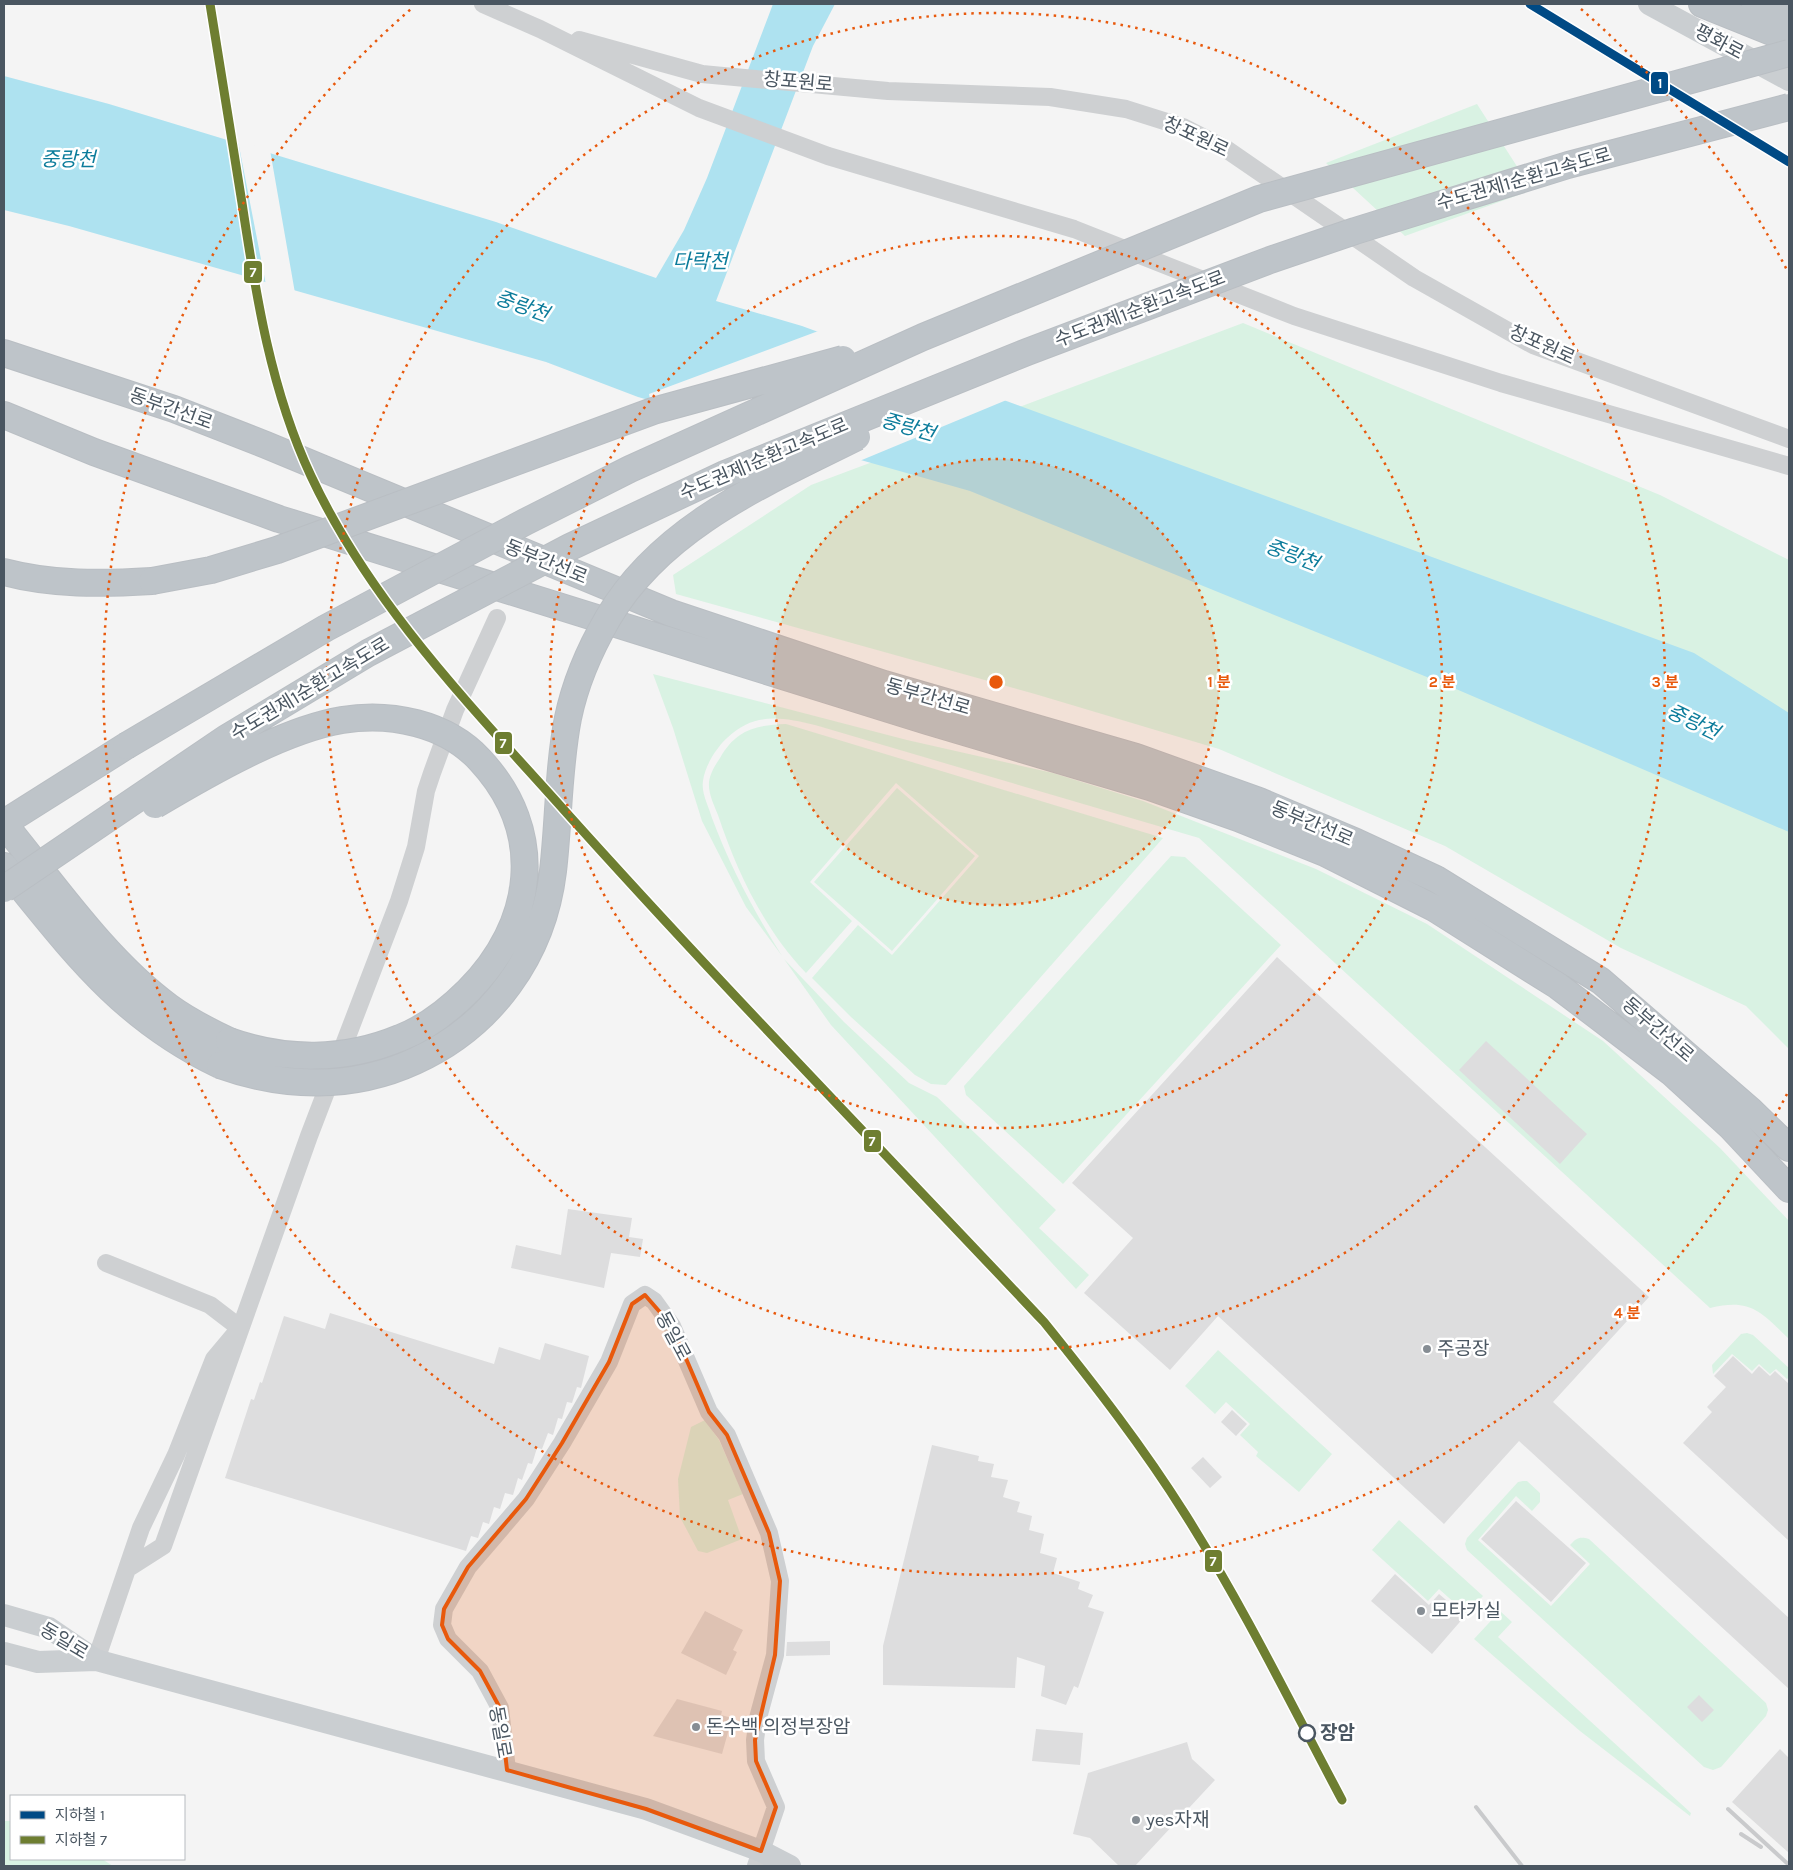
<svg xmlns="http://www.w3.org/2000/svg" width="1793" height="1870" font-family="Karla,'Noto Sans KR',sans-serif">
  <style>
    .green { fill: #d9f2e3 }
    .water { fill: #aee2f0 }
    .pier { fill: #f4f4f4 }
    .building { fill: #ddddde }
    .lines { fill: none; stroke-linecap: round; stroke-linejoin: round }
    .highway-casing { stroke: #b9bec3; stroke-width: 28 }
    .minor { stroke: #ced0d2; stroke-width: 18 }
    .major { stroke: #caced1; stroke-width: 22 }
    .highway { stroke: #bec4c9; stroke-width: 26 }
    .rail { stroke: #c9cacc; stroke-width: 4 }
    .highway-bridge-casing { stroke: #b9bec3; stroke-width: 28; stroke-linecap: butt }
    .highway-bridge { stroke: #bec4c9; stroke-width: 26 }
    .metro-1-casing { stroke: #fff; stroke-width: 12 }
    .metro-2-casing { stroke: #fff; stroke-width: 12 }
    .metro-1 { stroke: #004a85; stroke-width: 9 }
    .metro-2 { stroke: #6e7e31; stroke-width: 9 }
    .marked { fill: #e8590c; fill-opacity: 0.2; stroke: #e8590c; stroke-width: 4; stroke-linejoin: round }
    .ring { fill: none; stroke: #e8590c; stroke-width: 2.5; stroke-dasharray: 2.5 5 }
    .poi-dot { fill: #868d94; stroke: #fff; stroke-width: 2 }
    .stop-dot { fill: #fff; stroke: #4a5661; stroke-width: 2.5 }
    .labels { text-anchor: middle; dominant-baseline: central; stroke-width: 5; stroke-linejoin: round; paint-order: stroke }
    .street-label { font-size: 19px; fill: #4a5661; stroke: #fff }
    .poi-label { font-size: 19px; fill: #4a5661; stroke: #fff; text-anchor: start }
    .stop-label { font-size: 19px; font-weight: bold; fill: #4a5661; stroke: #fff; text-anchor: start }
    .water-label { font-size: 20px; font-style: italic; fill: #0c7c9b; stroke: #fff }
    .centre { fill: #e8590c; stroke: #fff; stroke-width: 2.5 }
    .ring-label { font-size: 15px; text-anchor: middle; font-weight: bold; fill: #e8590c; stroke: #fff; stroke-width: 5; stroke-linejoin: round; paint-order: stroke }
    .line-badge { stroke: #fff; stroke-width: 2 }
    .badge-label { font-size: 14px; text-anchor: middle; font-weight: bold; fill: #fff }
  </style>
  <rect width="100%" height="100%" fill="#f4f4f4"/>
  <path class="green" d="M1477 104 1532 190 1405 236 1326 163Z
    M1243 323 1660 495 1789 560V1049L1746 1006 1621 948 1445 846 1219 749 1035 694 676 594 673 575 811 485Z
    M653 674 907 740 1053 773 1143 801 1316 869 1427 924 1603 1041 1720 1148 1789 1221V1339C1761 1312 1751 1298 1710 1308L1199 838 815 725C781 717 754 712 727 738 716 748 705 766 703 781 701 793 709 807 712 818 731 869 754 911 782 956L746 907 702 821 673 728Z
    M786 724 1163 838 946 1085 931 1084 915 1075 851 1017 812 978 858 925 892 955 979 856 896 783 810 882 852 921 806 973C764 929 737 872 718 815 714 805 708 793 709 782 710 774 715 765 720 758 736 730 755 725 786 724Z
    M897 788 975 856 892 951 814 882Z
    M1171 856 1185 857 1281 945 1063 1184 966 1095 964 1086Z
    M784 959 844 1022 909 1083 937 1097 1056 1210 1039 1228 1089 1275 1076 1289 831 1025Z
    M1747 1333 1753 1335 1789 1368V1377L1787 1379 1776 1369 1770 1374 1759 1364 1752 1371 1732 1354 1713 1374 1712 1365 1741 1334Z
    M1218 1350 1332 1454 1299 1492 1256 1456 1258 1452 1240 1435 1250 1424 1226 1402 1215 1414 1185 1386Z
    M705 1420 719 1440 743 1494 728 1500 742 1539 707 1553 698 1551 680 1517 678 1479 691 1427Z
    M1523 1481H1527L1540 1493V1502L1532 1511 1516 1496 1478 1540 1551 1606 1590 1564 1570 1545C1576 1538 1580 1536 1589 1539L1766 1703 1768 1710 1766 1716 1721 1767 1713 1770 1704 1767 1467 1550 1465 1544 1467 1538 1518 1482Z
    M1399 1520 1483 1596 1467 1614 1439 1589 1428 1601 1372 1550Z
    M1500 1611 1512 1622 1498 1637 1691 1813 1690 1816 1580 1731 1474 1639Z
    M4 1821H11V1859H102L113 1866H4Z"/>
  <path class="water" d="M773 4H835L813 46 716 301 802 326 1694 653 1789 713V832L1449 686 970 491 638 397 546 362 69 226 4 210V76L109 104 496 222 656 278 684 230 707 178Z"/>
  <path class="pier" d="M238 141 270 150 295 293 266 285Z
    M821 330 1009 399 857 462 651 404 649 394Z"/>
  <path class="building" d="M1277 957 1649 1297 1553 1402 1789 1618V1689L1519 1441 1444 1524 1218 1316 1170 1370 1084 1293 1133 1238 1072 1183Z
    M1486 1041 1587 1134 1560 1164 1459 1070Z
    M568 1209 632 1218 629 1237 643 1239 640 1257 611 1253 604 1288 511 1268 516 1245 561 1255Z
    M330 1313 494 1364 499 1347 540 1360 545 1343 589 1356 581 1388 577 1387 572 1403 567 1402 562 1419 558 1418 553 1435 548 1433 542 1449 537 1448 532 1464 528 1463 522 1480 518 1478 513 1495 505 1493 500 1509 494 1507 489 1524 483 1522 478 1538 471 1536 466 1551 225 1478 251 1399 254 1400 260 1382 262 1383 284 1316 325 1329Z
    M1733 1356 1752 1374 1759 1366 1770 1376 1775 1371 1789 1384V1541L1683 1443 1712 1412 1707 1407 1726 1387 1714 1376Z
    M1232 1410 1247 1424 1236 1436 1221 1422Z
    M932 1445 979 1456 978 1461 994 1464 991 1477 1008 1480 1003 1497 1020 1502 1017 1512 1032 1516 1029 1530 1044 1534 1040 1553 1057 1558 1053 1573 1080 1582 1078 1589 1093 1595 1088 1607 1104 1612 1078 1688 1074 1686 1066 1705 1041 1696 1045 1666 1017 1657 1015 1688 883 1685V1646Z
    M1203 1457 1222 1477 1210 1488 1191 1468Z
    M1516 1501 1586 1563 1551 1602 1481 1539Z
    M1395 1574 1429 1605 1439 1594 1465 1616 1432 1654 1371 1601Z
    M705 1611 743 1630 733 1650 737 1652 726 1675 681 1653Z
    M830 1641V1655L786 1656 787 1642Z
    M1699 1695 1714 1710 1702 1722 1687 1707Z
    M677 1699 722 1711 721 1715 732 1718 722 1754 653 1736Z
    M1036 1729 1083 1733 1080 1765 1032 1761Z
    M1187 1742 1192 1759 1215 1780 1135 1866H1119L1090 1838 1073 1834 1088 1773Z
    M1780 1749 1789 1758V1853L1732 1802Z"/>
  <g class="lines">
    <defs>
      <path id="highway" d="M1702 4 1789 39
        M1755 4 1789 17
        M4 353 174 409 266 445 671 613 884 684 1136 757 1259 801 1356 842 1436 879 1601 981 1750 1110 1789 1148
        M4 415 94 452 279 519 927 721 1150 787 1238 818 1325 853 1434 908 1558 986 1671 1072 1731 1127 1789 1189
        M4 572C53 585 102 584 152 581
        M4 823 126 746
        M4 824C54 885 105 960 169 1007 188 1021 208 1031 229 1041
        M4 866C72 949 120 1017 220 1065"/>
    </defs>
    <use href="#highway" class="highway-casing"/>
    <path class="minor" d="M483 4 540 29 699 108 828 156 1074 229 1294 316 1501 383 1789 466
      M579 40 702 74 888 91 1050 97 1126 109 1183 127 1226 149 1414 278 1533 345 1789 439
      M106 1263 210 1305 240 1328 214 1359 176 1455 141 1528 127 1569
      M96 1660 127 1569 163 1546 309 1136 399 901 416 847 426 791 432 773 455 710 497 618
      M507 1770 500 1708 480 1671 448 1639 442 1625 444 1609 468 1567 526 1499 562 1443 609 1362 632 1304 645 1295 654 1301 672 1326 709 1412 727 1435 769 1533 780 1581 775 1655 758 1718 755 1740 756 1761 776 1807 756 1866"/>
    <path class="major" d="M1649 4 1789 80
      M4 1615 49 1628 96 1660
      M4 1653 38 1662 96 1660 646 1809 761 1851 790 1866"/>
    <use href="#highway" class="highway"/>
    <path class="rail" d="M1476 1807 1522 1866
      M1728 1809 1789 1865
      M1741 1834 1761 1847"/>
    <defs>
      <path id="highway-bridge" d="M152 581 211 570 277 550 653 411 843 359
        M126 746 326 628 525 522 630 469 923 337 1259 199 1789 53
        M155 805C207 774 283 730 342 720 390 712 446 723 480 760 547 832 535 924 468 991 448 1011 426 1028 400 1038 345 1061 285 1061 229 1041
        M4 889 225 739 368 653 570 547 725 474 1027 352 1270 260 1355 231 1568 165 1789 107
        M220 1065C284 1088 352 1090 415 1061 492 1026 543 955 553 871 559 820 558 769 568 718 575 684 590 649 608 618 662 526 765 483 857 437"/>
    </defs>
    <use href="#highway-bridge" class="highway-bridge-casing"/>
    <use href="#highway-bridge" class="highway-bridge"/>
    <defs>
      <path id="metro-1" d="M1530 4 1789 162"/>
      <path id="metro-2" d="M210 4C221 70 231 137 242 203 256 296 271 391 311 476 371 604 471 706 564 810 720 984 884 1152 1044 1322 1094 1384 1143 1447 1185 1514 1243 1606 1291 1704 1342 1800"/>
    </defs>
    <use href="#metro-1" class="metro-1-casing"/>
    <use href="#metro-2" class="metro-2-casing"/>
    <use href="#metro-1" class="metro-1"/>
    <use href="#metro-2" class="metro-2"/>
  </g>
  <path class="marked" d="M645 1295 672 1326 709 1412 727 1435 769 1533 780 1581 775 1655 755 1740 756 1761 776 1807 761 1851 646 1809 507 1770 500 1708 480 1671 448 1639 442 1625 444 1609 468 1567 526 1499 562 1443 609 1362 632 1304Z"/>
  <circle cx="996" cy="682" r="223" fill="#e8590c" fill-opacity=".12"/>
  <g class="ring">
    <circle cx="996" cy="682" r="223"/>
    <circle cx="996" cy="682" r="446"/>
    <circle cx="996" cy="682" r="669"/>
    <path d="M1787 1094A892 892 0 1 1 411 9M1581 9A892 892 0 0 1 1787 270"/>
  </g>
  <g class="poi-dot">
    <circle cx="1427" cy="1349" r="5"/>
    <circle cx="1421" cy="1611" r="5"/>
    <circle cx="696" cy="1727" r="5"/>
    <circle cx="1136" cy="1820" r="5"/>
  </g>
  <circle class="stop-dot" cx="1307" cy="1733" r="8"/>
  <g class="labels">
    <g class="street-label">
      <text transform="translate(1719 42) rotate(28)">평화로</text>
      <text transform="translate(798 82) rotate(5)">창포원로</text>
      <text transform="translate(1196 137) rotate(25)">창포원로</text>
      <text transform="translate(1524 179) rotate(-16)">수도권제1순환고속도로</text>
      <text transform="translate(1140 309) rotate(-21)">수도권제1순환고속도로</text>
      <text transform="translate(1542 345) rotate(24)">창포원로</text>
      <text transform="translate(171 409) rotate(20)">동부간선로</text>
      <text transform="translate(764 459) rotate(-23)">수도권제1순환고속도로</text>
      <text transform="translate(546 562) rotate(22)">동부간선로</text>
      <text transform="translate(310 689) rotate(-31)">수도권제1순환고속도로</text>
      <text transform="translate(928 697) rotate(16)">동부간선로</text>
      <text transform="translate(1312 824) rotate(23)">동부간선로</text>
      <text transform="translate(1658 1030) rotate(41)">동부간선로</text>
      <text transform="translate(673 1336) rotate(62)">동일로</text>
      <text transform="translate(64 1641) rotate(31)">동일로</text>
      <text transform="translate(500 1732) rotate(80)">동일로</text>
    </g>
    <g class="poi-label">
      <text x="1437" y="1349">주공장</text>
      <text x="1431" y="1611">모타카실</text>
      <text x="706" y="1727">돈수백 의정부장암</text>
      <text x="1146" y="1820">yes자재</text>
    </g>
    <g class="stop-label">
      <text x="1320" y="1733">장암</text>
    </g>
    <g class="water-label">
      <text x="68" y="159">중랑천</text>
      <text x="700" y="261">다락천</text>
      <text transform="translate(522 306) rotate(20)">중랑천</text>
      <text transform="translate(908 427) rotate(16)">중랑천</text>
      <text transform="translate(1292 555) rotate(21)">중랑천</text>
      <text transform="translate(1693 722) rotate(26)">중랑천</text>
    </g>
  </g>
  <circle cx="996" cy="682" r="8" class="centre"/>
  <g class="ring-label">
    <text x="1219" y="687">1 분</text>
    <text x="1442" y="687">2 분</text>
    <text x="1665" y="687">3 분</text>
    <text x="1627" y="1318">4 분</text>
  </g>
  <g class="line-badge">
    <rect x="1650" y="71" width="19" height="24" rx="5" fill="#004a85"/>
    <rect x="243" y="260" width="20" height="24" rx="5" fill="#6e7e31"/>
    <rect x="494" y="731" width="19" height="24" rx="5" fill="#6e7e31"/>
    <rect x="863" y="1129" width="19" height="24" rx="5" fill="#6e7e31"/>
    <rect x="1204" y="1549" width="19" height="24" rx="5" fill="#6e7e31"/>
  </g>
  <g class="badge-label">
    <text x="1660" y="88">1</text>
    <text x="253" y="277">7</text>
    <text x="503" y="748">7</text>
    <text x="872" y="1146">7</text>
    <text x="1213" y="1566">7</text>
  </g>
  <rect width="1793" height="1870" fill="none" stroke="#4a5661" stroke-width="10"/>
  <rect x="10" y="1795" width="175" height="65" fill="#ffffff" stroke="#b7bbc0"/>
  <rect x="20" y="1811" width="25" height="8" fill="#004a85" stroke="#b7bbc0"/>
  <text x="55" y="1820" font-size="15" fill="#4a5661">지하철 1</text>
  <rect x="20" y="1836" width="25" height="8" fill="#6e7e31" stroke="#b7bbc0"/>
  <text x="55" y="1845" font-size="15" fill="#4a5661">지하철 7</text>
</svg>
